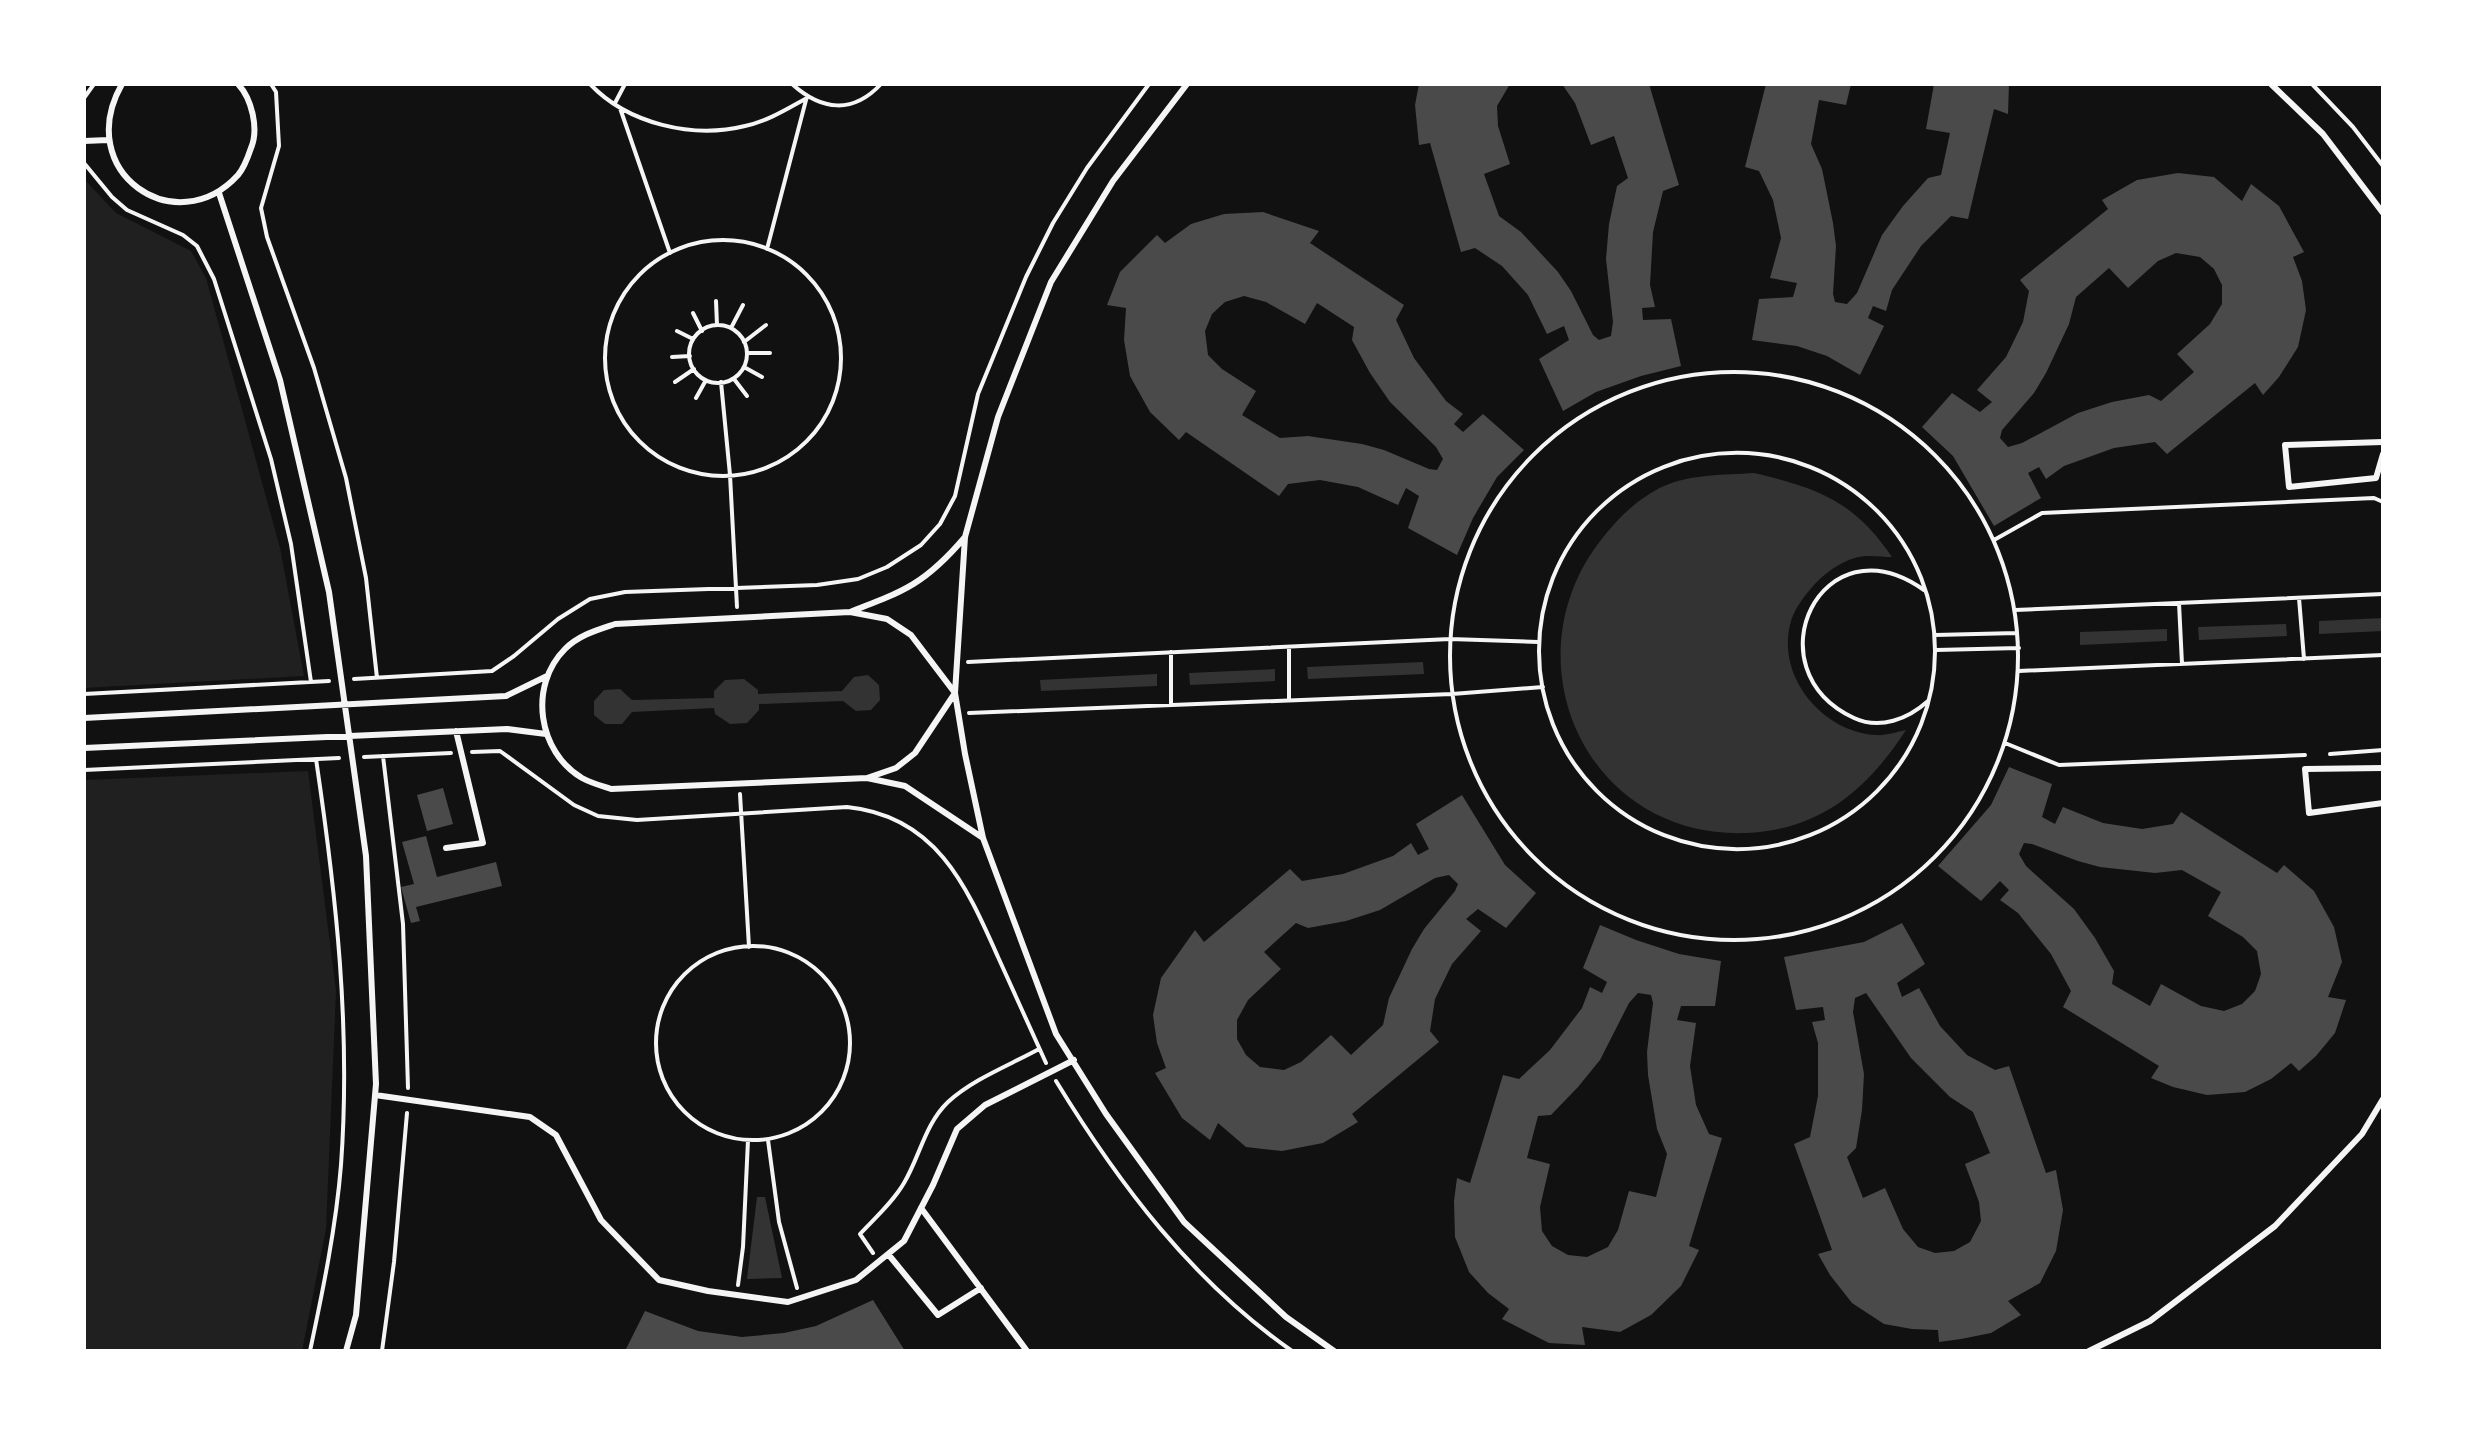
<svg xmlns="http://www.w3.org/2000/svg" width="2467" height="1435" font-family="'Times New Roman',serif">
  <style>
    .green { fill: #202020 }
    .water { fill: #333 }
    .building { fill: #4a4a4a; fill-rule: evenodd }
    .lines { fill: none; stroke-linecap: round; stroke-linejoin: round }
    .path { stroke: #f5f5f5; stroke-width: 4 }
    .service { stroke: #f5f5f5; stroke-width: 6 }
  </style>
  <rect width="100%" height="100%" fill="#111"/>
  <path class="green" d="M84 179 116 213 191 251 206 278 280 548 304 676 84 688Z
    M308 771 336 991 326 1229 302 1351H84V780Z"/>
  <path class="water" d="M1754 473C1818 488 1854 501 1892 557 1881 557 1866 554 1855 558 1840 562 1825 573 1814 585 1805 595 1795 608 1791 621 1775 675 1822 732 1876 735 1885 736 1896 732 1906 730 1867 790 1820 830 1746 833 1585 839 1505 657 1604 536 1620 516 1640 497 1664 486 1691 474 1725 475 1754 473Z
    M2383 618V631L2319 634V621Z
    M2286 624 2287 636 2199 640 2198 627Z
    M2167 629V641L2080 645V632Z
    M1423 662 1424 674 1308 679 1307 667Z
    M1275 669V681L1190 685 1189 673Z
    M1157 674V686L1041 691 1040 680Z
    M868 675 879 685 880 700 871 710 856 711 843 701 759 704V710L747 723 730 724 715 714 714 708 632 712 622 724H605L594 715V701L604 690 620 689 632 700 714 698V691L725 680 744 679 758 690V694L842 691 854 677Z
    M757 1197H765L782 1278 747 1279Z"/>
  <path class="building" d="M1419 84H1510L1497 106 1498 126 1510 164 1484 174 1499 216 1521 232 1558 272 1571 291 1593 335 1599 340 1611 336 1613 322 1606 259 1609 224 1617 186 1628 178 1614 136 1591 145 1575 103 1562 84H1649L1679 185 1663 191 1653 232 1650 285 1655 307 1642 308 1643 320 1671 319 1681 366 1641 376 1596 392 1563 411 1539 359 1569 340 1564 326 1547 334 1528 295 1502 266 1475 248 1461 252 1430 143 1419 145 1415 105Z
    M1766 84H1851L1846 105 1819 100 1811 144 1822 169 1833 223 1836 246 1833 294 1835 302 1847 304 1857 293 1882 235 1903 206 1928 178 1941 175 1950 133 1926 129 1934 84H2009L2008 114 1994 109 1968 219 1951 216 1921 246 1892 290 1886 311 1873 306 1868 318 1884 326 1860 375 1827 356 1797 346 1752 340 1759 299 1793 297 1797 283 1770 278 1781 238 1773 200 1759 171 1745 167Z
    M2178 173 2214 177 2242 201 2251 184 2279 206 2304 252 2293 257 2302 281 2306 310 2298 347 2279 377 2263 395 2255 383 2167 454 2155 442 2114 448 2064 466 2046 479 2039 467 2028 473 2041 498 1994 526 1953 456 1922 427 1952 393 1980 412 1992 402 1977 390 2006 357 2023 322 2029 291 2020 280 2108 209 2102 200 2137 180ZM2176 253 2200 257 2214 269 2222 285V304L2210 324 2177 354 2194 372 2161 401 2149 395 2112 402 2078 413 2022 443 2008 447 2000 438 2002 430 2034 393 2046 373 2069 324 2076 297 2109 268 2128 288 2158 261Z
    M1263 212 1319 231 1310 243 1404 305 1396 320 1414 358 1446 401 1463 414 1454 424 1463 432 1483 414 1524 450 1497 477 1473 518 1457 555 1408 528 1419 496 1406 488 1398 505 1358 487 1320 480 1288 484 1279 496 1186 432 1179 440 1150 412 1130 376 1124 340 1126 308 1107 305 1120 272 1157 235 1165 243 1191 224 1224 214ZM1244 296 1266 302 1305 324 1317 303 1354 327 1352 340 1370 373 1390 402 1436 447 1443 459 1437 470 1429 469 1384 450 1362 444 1308 436 1280 438 1242 415 1256 391 1222 369 1208 355 1205 331 1212 314 1225 302Z
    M2009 767 2052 784 2042 817 2055 824 2063 807 2103 823 2142 829 2173 824 2181 812 2277 873 2284 865 2314 891 2334 927 2342 962 2328 997 2346 1000 2335 1033 2316 1056 2299 1071 2291 1063 2271 1079 2245 1092 2207 1095 2173 1087 2151 1078 2159 1066 2063 1007 2071 991 2051 954 2018 913 2000 900 2009 890 2000 881 1981 901 1938 866 1991 805ZM2024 843 2032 844 2078 861 2100 867 2155 873 2182 870 2221 892 2208 916 2243 937 2257 951 2261 974 2255 991 2242 1004 2224 1011 2201 1006 2161 984 2150 1006 2112 984 2114 971 2095 938 2074 909 2026 866 2019 854Z
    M443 788 453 824 427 831 417 795Z
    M1462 795 1505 865 1536 893 1506 928 1478 909 1466 919 1481 931 1452 964 1435 999 1430 1031 1439 1042 1352 1114 1358 1122 1323 1143 1282 1151 1246 1147 1218 1123 1210 1140 1182 1118 1155 1073 1166 1068 1157 1043 1153 1015 1161 978 1195 930 1204 942 1290 869 1302 881 1343 874 1393 856 1411 843 1418 855 1429 849 1416 824ZM1449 875 1458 884 1455 891 1424 929 1412 949 1389 998 1383 1025 1351 1055 1331 1035 1301 1062 1284 1070 1260 1067 1246 1055 1237 1039V1020L1248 1000 1281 969 1264 952 1296 923 1308 928 1346 921 1380 910 1435 878Z
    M426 836 437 877 496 862 502 886 416 907 420 921 411 923 401 887 414 884 402 842Z
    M1902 923 1925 964 1897 983 1902 997 1919 988 1940 1026 1967 1055 1995 1070 2009 1066 2046 1173 2056 1170 2063 1210 2056 1251 2040 1283 2008 1301 2021 1315 1991 1333 1961 1339 1939 1342 1938 1330 1912 1329 1884 1324 1852 1303 1830 1275 1818 1254 1832 1250 1794 1144 1810 1137 1818 1096V1043L1812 1022 1825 1020 1823 1007 1796 1010 1784 957 1864 942ZM1866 993 1911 1058 1950 1097 1973 1112 1990 1153 1965 1164 1979 1202 1981 1221 1970 1242 1954 1251 1935 1253 1918 1247 1903 1229 1885 1188 1863 1198 1847 1157 1856 1148 1862 1110 1864 1074 1853 1012 1855 998Z
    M1600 925 1636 940 1679 954 1721 961 1715 1006H1681L1677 1020 1696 1023 1690 1066 1696 1105 1709 1134 1722 1138 1689 1246 1699 1250 1681 1286 1651 1315 1620 1332 1582 1327 1585 1345 1549 1343 1502 1319 1509 1309 1488 1293 1469 1272 1455 1237 1454 1201 1457 1178 1470 1183 1503 1075 1519 1079 1550 1050 1582 1008 1590 987 1602 993 1607 982 1583 968ZM1638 993 1651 995 1653 1003 1647 1052 1648 1075 1657 1129 1667 1154 1656 1197 1629 1191 1618 1230 1608 1247 1587 1257 1568 1255 1552 1246 1542 1231 1540 1207 1550 1164 1527 1158 1538 1116 1551 1115 1578 1087 1600 1060 1629 1003Z
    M873 1300 905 1351H625L645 1311 698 1331 742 1337 784 1333 816 1326Z"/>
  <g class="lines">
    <path class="path" d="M271 84 276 92 279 146 261 208 267 237 314 368 346 478 366 578 377 678
      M590 84C628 124 693 139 745 126 768 121 787 109 807 98
      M792 84C822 111 853 114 881 84
      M2312 84 2353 127 2383 166
      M84 98 94 84
      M615 103 625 84
      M620 108 670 253
      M84 163 112 197 127 210 183 235 197 246 214 279 271 459 291 544 311 682
      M605 358a118 118 0 1 1 236 0a118 118 0 1 1-236 0Z
      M767 249 806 100
      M716 301 717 325
      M693 313 702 331
      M689 354a29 29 0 1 1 58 0a29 29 0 1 1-58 0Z
      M731 328 743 305
      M677 331 693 339
      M744 342 766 325
      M747 353H770
      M672 357 690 356
      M744 367 762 377
      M1450 656a284 284 0 1 1 568 0a284 284 0 1 1-568 0Z
      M734 379 747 396
      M675 382 694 369
      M721 382 730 475 737 607
      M696 398 706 380
      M1539 651a198 198 0 1 1 396 0a198 198 0 1 1-396 0Z
      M1994 540 2042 513 2374 498 2383 502
      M1924 590C1822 517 1749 669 1854 718 1880 730 1908 719 1928 701
      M2299 598 2304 659
      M2179 603 2182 664
      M2015 610 2383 594
      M1935 635 2017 633
      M1289 647V700
      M1936 650 2019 648
      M1171 652V705
      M968 662 1450 639 1538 642
      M2019 671 2383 655
      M354 679 492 671 514 656 558 619 590 599 625 592 817 585 858 579 887 567 921 545 940 524 955 496 978 394 1026 277 1053 223 1087 168 1149 84
      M84 694 329 681
      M969 713 1452 694 1543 687
      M2005 743 2059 765 2305 755
      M472 752 500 751 574 805 598 816 637 820 847 807C936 816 966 885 998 957 1014 992 1030 1028 1046 1063
      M2330 754 2383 750
      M383 756 403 924 408 1088
      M364 757 451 753
      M84 770 339 758
      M740 794 749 947
      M656 1043a97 97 0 1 1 194 0a97 97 0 1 1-194 0Z
      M1056 1081C1119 1184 1192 1281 1292 1351
      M768 1140 779 1222 797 1288
      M873 1253 860 1234C875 1218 893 1202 904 1183 920 1156 925 1124 948 1102 973 1079 1010 1065 1039 1049
      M738 1285 743 1247 748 1140
      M310 1351C323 1290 336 1227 341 1165 351 1028 336 894 316 759
      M382 1351 394 1262 407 1113"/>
    <path class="service" d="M122 84C72 172 176 243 238 175 244 168 248 157 251 148 259 129 252 99 238 84
      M1187 84 1113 181 1051 282 998 417 965 537 955 693 965 754 983 838 1056 1034 1106 1114 1184 1222 1286 1317 1334 1351
      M2271 84 2323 134 2383 213
      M84 141 108 140
      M219 193 280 380 329 592 366 856 376 1084 356 1315 346 1351
      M2383 442 2285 445 2289 487 2376 478 2383 454
      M850 612 887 619 911 635 955 693 915 753 896 768 867 778 611 789C602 786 591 783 582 778 538 752 528 686 565 649 579 635 597 630 615 624Z
      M850 612C905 591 926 583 965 537
      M84 718 506 696 547 676
      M84 748 507 729 546 734
      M2383 768 2305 769 2309 813 2383 803
      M867 778 905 786 983 838
      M446 848 483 843 456 731
      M375 1095 530 1117 556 1135 601 1220 659 1280 708 1291 788 1302 856 1280 904 1241 933 1185 957 1129 985 1105 1074 1060
      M921 1208 1027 1351
      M888 1254 938 1315 981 1288
      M2089 1351 2150 1321 2275 1226 2362 1134 2383 1099"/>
  </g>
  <rect width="2467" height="1435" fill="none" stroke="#ffffff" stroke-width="172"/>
</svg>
